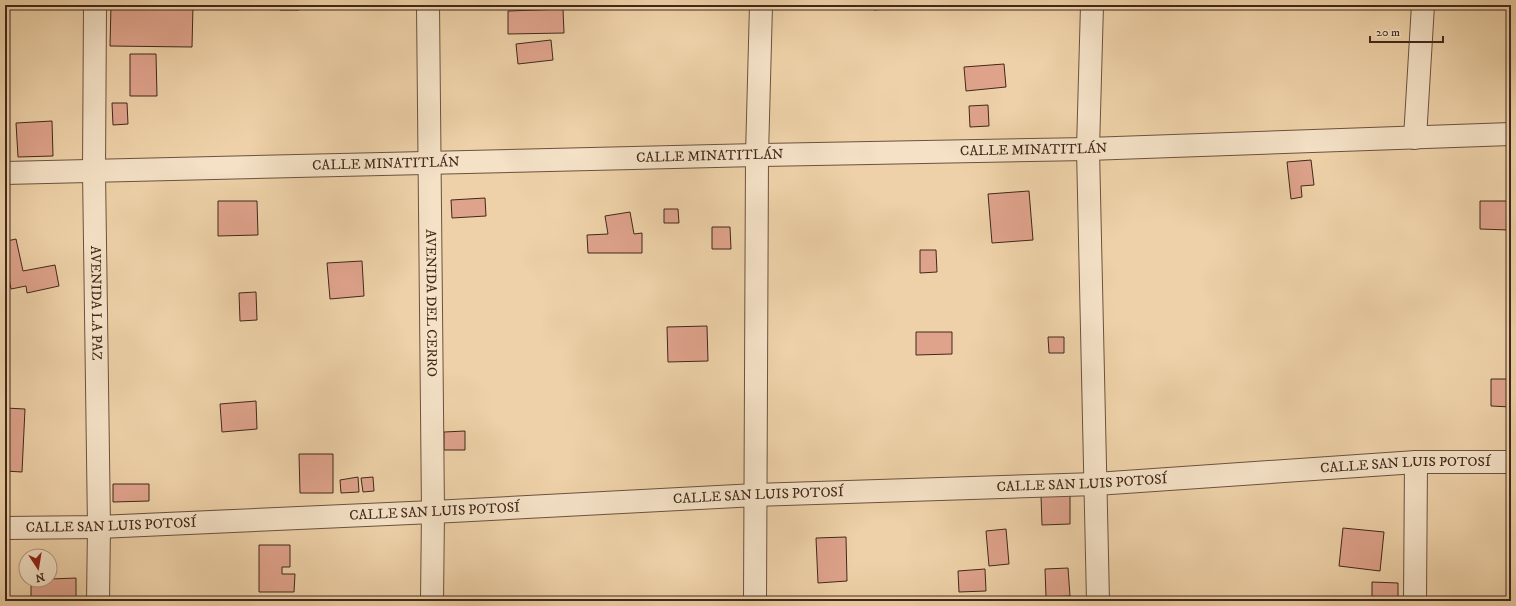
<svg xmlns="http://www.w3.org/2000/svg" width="1516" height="606" font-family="'IM FELL DW Pica',serif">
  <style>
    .building { fill: #dfa38c; stroke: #41281a }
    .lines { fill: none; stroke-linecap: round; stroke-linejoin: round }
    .minor-casing { stroke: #6c523e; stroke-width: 24 }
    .minor { stroke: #f4e1c6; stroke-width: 22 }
    .labels { text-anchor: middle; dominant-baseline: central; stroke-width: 4; stroke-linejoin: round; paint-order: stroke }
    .street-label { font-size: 14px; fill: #41281a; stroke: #f4e1c6 }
  </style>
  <rect width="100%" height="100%" fill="#eed1a8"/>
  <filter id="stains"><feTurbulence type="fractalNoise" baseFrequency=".005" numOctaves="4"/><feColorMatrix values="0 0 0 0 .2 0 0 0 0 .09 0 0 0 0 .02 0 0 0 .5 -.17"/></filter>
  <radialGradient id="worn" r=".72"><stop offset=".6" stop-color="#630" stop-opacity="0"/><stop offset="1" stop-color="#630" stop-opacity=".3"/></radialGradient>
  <path class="building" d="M111 5H193L192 47 110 46Z
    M280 5H300L299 10H280Z
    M873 5H895V8L874 10Z
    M563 9 564 33 508 34V11Z
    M551 40 553 60 518 64 516 44Z
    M130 54H156L157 96H130Z
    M1004 64 1006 87 966 91 964 67Z
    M112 103H127L128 124 113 125Z
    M988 105 989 126 970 127 969 106Z
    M52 121 53 156 18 157 16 123Z
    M1311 160 1314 185 1301 186 1302 197 1291 199 1287 162Z
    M1029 191 1033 240 992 243 988 194Z
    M485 198 486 216 452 218 451 200Z
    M218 201H257L258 235 218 236Z
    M1480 201H1509V230L1480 229Z
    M664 209H678L679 223H664Z
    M630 212 634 234 642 233V253H588L587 235 608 234 605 216Z
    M712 227H730L731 249H712Z
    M16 239 23 271 55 265 59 286 27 293 26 286 11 289 9 278H5V253L9 252 7 241Z
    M920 250H936L937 272 920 273Z
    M362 261 364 296 330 299 327 263Z
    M256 292 257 320 240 321 239 293Z
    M707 326 708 361 668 362 667 327Z
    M916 332H952V354L916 355Z
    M1048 337H1064V353H1049Z
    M1491 379H1511V407L1491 406Z
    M256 401 257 429 222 432 220 404Z
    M5 408 25 409 22 472 5 471Z
    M465 431V450H444V432Z
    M299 454H333V493H300Z
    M358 477 359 492 341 493 340 480Z
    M373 477 374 491 363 492 361 478Z
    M113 484H149V501L113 502Z
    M1070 495V524L1042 525 1041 496Z
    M1343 528 1384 532 1380 571 1339 566Z
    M1006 529 1009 564 989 566 986 531Z
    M846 537 847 581 818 583 816 538Z
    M259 545H290V567H282V574H295L294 592H259Z
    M50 564 51 579 76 578V601H31V580H50Z
    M1068 568 1070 596 1046 597 1045 569Z
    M985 569 986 591 959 592 958 571Z
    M1372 582 1398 583V601H1372Z
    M1013 599V601H990V600Z"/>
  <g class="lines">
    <defs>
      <g id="minor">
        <path id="s1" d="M95 5 94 171 99 527 98 601"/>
        <path id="s2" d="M428 5 433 512 432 601"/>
        <path d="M1092 5 1088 149 1098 601"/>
        <path d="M1415 138 1423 5"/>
        <path id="s3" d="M5 173 757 155 1088 149 1511 134"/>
        <path id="s4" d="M5 528 99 527 433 512 756 495 1096 484 1416 462H1511"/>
        <path d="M755 601 757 155 761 5"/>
        <path d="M1415 601 1416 462"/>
      </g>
    </defs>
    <use href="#minor" class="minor-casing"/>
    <use href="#minor" class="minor"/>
  </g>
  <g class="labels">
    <g class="street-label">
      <text stroke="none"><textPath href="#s3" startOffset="1029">CALLE MINATITLÁN</textPath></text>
      <text stroke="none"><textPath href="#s3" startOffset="705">CALLE MINATITLÁN</textPath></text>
      <text stroke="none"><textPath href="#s3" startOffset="381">CALLE MINATITLÁN</textPath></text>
      <text stroke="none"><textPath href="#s1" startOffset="298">AVENIDA LA PAZ</textPath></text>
      <text stroke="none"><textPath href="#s2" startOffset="298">AVENIDA DEL CERRO</textPath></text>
      <text stroke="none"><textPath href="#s4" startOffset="1402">CALLE SAN LUIS POTOSÍ</textPath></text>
      <text stroke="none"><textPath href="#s4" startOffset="1078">CALLE SAN LUIS POTOSÍ</textPath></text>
      <text stroke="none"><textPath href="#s4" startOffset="754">CALLE SAN LUIS POTOSÍ</textPath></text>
      <text stroke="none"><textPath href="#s4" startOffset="430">CALLE SAN LUIS POTOSÍ</textPath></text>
      <text stroke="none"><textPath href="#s4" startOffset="106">CALLE SAN LUIS POTOSÍ</textPath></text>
    </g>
  </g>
  <rect width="1516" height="606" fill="none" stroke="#eed1a8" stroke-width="20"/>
  <rect x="6" y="6" width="1504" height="594" fill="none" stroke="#41281a" stroke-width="2"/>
  <rect x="10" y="10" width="1496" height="586" fill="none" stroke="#41281a"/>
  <g transform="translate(38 568) rotate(168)"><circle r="19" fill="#f4e1c6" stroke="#ac9781"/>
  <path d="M0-3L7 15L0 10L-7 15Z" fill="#8f2418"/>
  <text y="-6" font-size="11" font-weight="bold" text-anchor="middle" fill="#41281a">N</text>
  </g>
  <path d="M1370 36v6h73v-6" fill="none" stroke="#41281a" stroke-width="2"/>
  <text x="1376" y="36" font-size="12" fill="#41281a" stroke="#f4e1c6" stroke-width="3" paint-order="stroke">20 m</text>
  <rect width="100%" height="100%" filter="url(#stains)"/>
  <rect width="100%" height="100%" fill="url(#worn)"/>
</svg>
